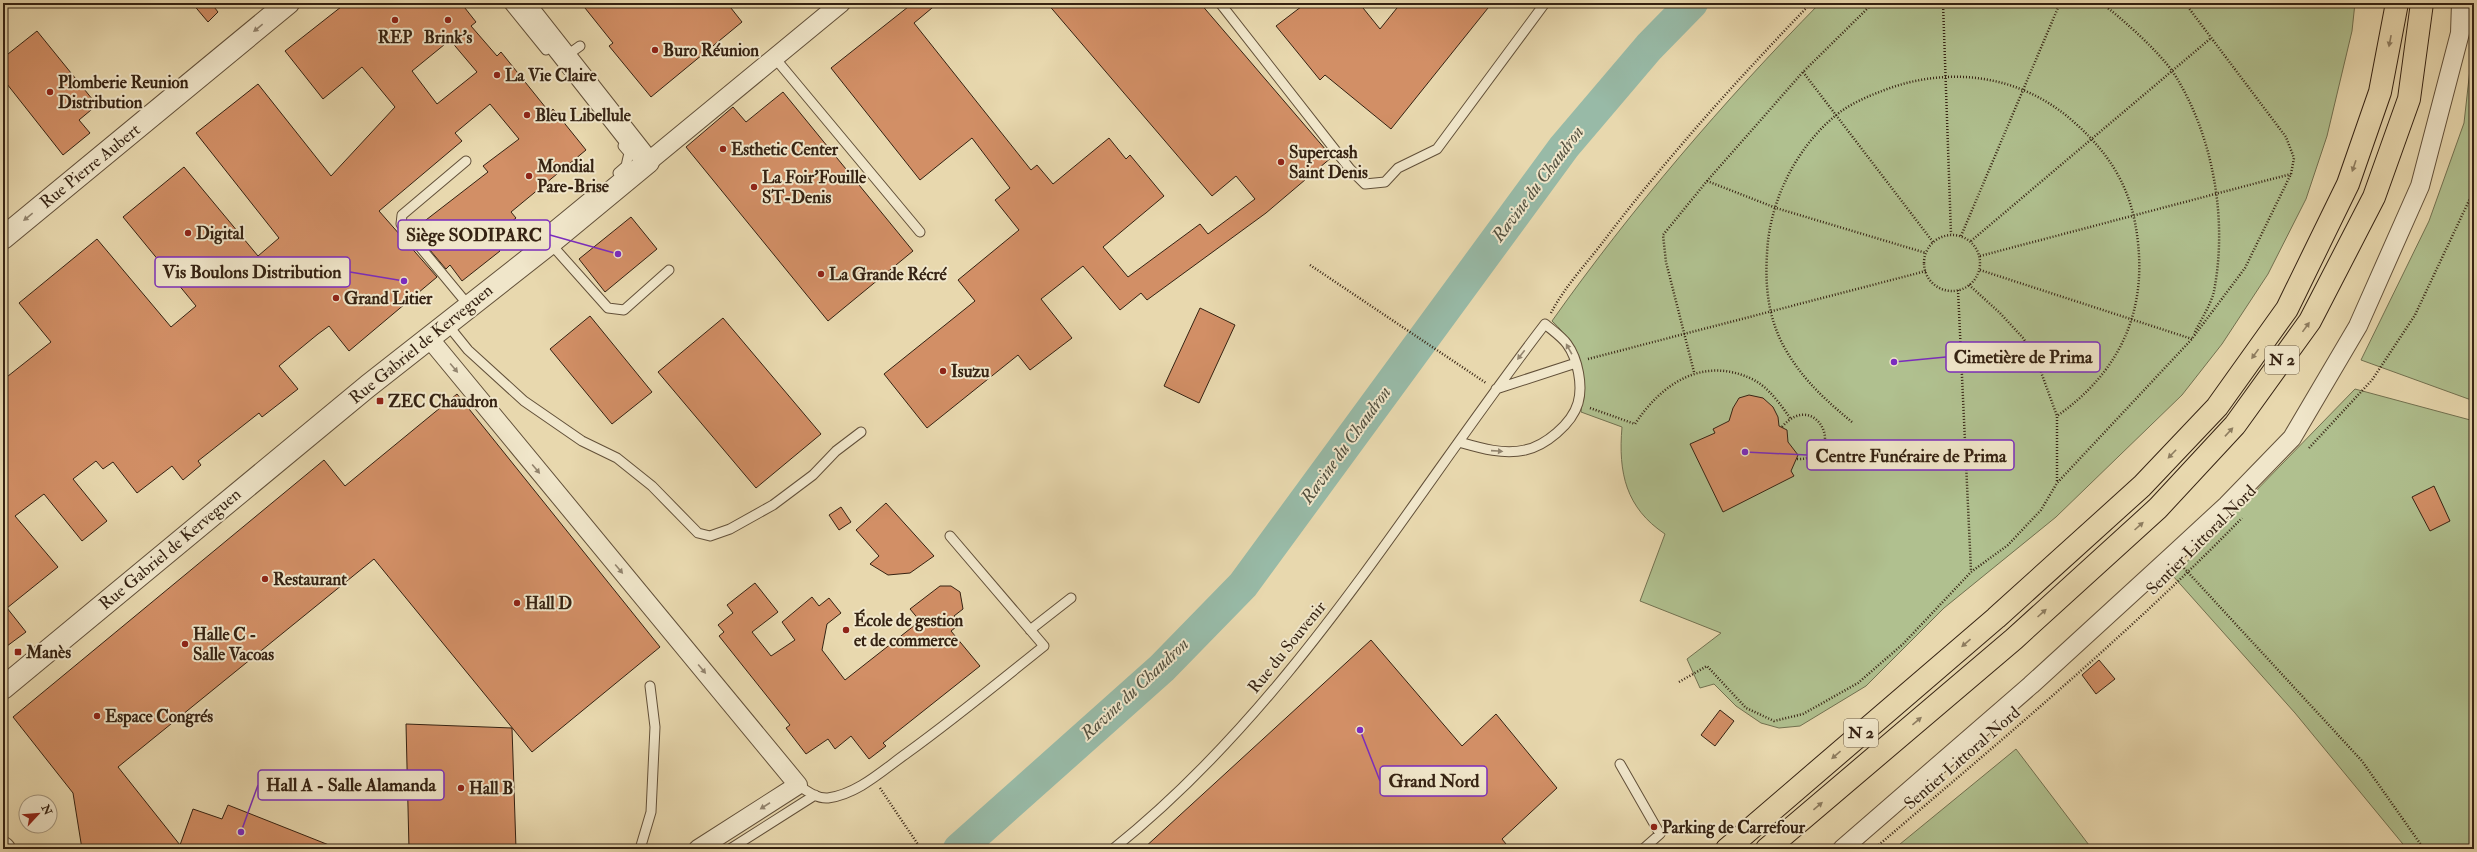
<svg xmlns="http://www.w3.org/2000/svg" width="2477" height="852" font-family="'IM FELL Double Pica',serif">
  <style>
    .green { fill: #b0c08f; stroke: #727150 }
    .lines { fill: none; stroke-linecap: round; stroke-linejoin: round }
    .river { stroke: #98baa7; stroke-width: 32 }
    .building { fill: #d28f66; stroke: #352212; fill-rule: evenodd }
    .service-casing { stroke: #625039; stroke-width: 11 }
    .minor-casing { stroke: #625039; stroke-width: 20 }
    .tertiary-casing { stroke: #625039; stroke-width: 24 }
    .trunk-casing { stroke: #352212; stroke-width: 24 }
    .path { stroke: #352212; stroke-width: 2.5; stroke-dasharray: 1 2; stroke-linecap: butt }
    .service { stroke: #f0e6ca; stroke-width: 9 }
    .minor { stroke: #f0e6ca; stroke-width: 18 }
    .tertiary { stroke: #f0e6ca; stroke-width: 22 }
    .trunk { stroke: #e8d8ae; stroke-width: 22 }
    .oneway { fill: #92846e }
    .oneway2 { fill: #8e7d60 }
    .poi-dot { fill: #8f2418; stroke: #f0e6ca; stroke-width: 1.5 }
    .labels { text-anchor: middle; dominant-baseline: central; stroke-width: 4; stroke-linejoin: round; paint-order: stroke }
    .shield { fill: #f0e6ca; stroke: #6d5d49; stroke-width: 1 }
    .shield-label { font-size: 16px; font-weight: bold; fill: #352212 }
    .poi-label { font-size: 17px; font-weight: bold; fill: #352212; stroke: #f0e6ca; text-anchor: start }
    .street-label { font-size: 17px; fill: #352212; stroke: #f0e6ca }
    .water-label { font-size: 18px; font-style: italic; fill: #53503f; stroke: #f0e6ca }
    .leader { fill: none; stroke: #7b2cbf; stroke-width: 1.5 }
    .callout-dot { fill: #7b2cbf; stroke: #f0e6ca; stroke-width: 1.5 }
    .callout { fill: #f0e6ca; stroke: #7b2cbf; stroke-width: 1.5 }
    .callout-label { font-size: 18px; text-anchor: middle; font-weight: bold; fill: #352212 }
  </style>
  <rect width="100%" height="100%" fill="#e8d8ae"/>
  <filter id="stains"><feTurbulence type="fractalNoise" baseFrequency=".005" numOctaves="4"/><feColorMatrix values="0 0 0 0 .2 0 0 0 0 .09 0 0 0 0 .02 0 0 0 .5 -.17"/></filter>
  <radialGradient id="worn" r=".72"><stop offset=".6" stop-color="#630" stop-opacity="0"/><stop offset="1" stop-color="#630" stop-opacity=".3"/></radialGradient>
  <path class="green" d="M1820 3H2355L2352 31 2327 136 2306 199 2268 274 2222 344 2182 395 2056 517 1944 608 1866 686 1800 726 1779 728 1761 723 1736 706 1714 684 1700 688 1687 659 1721 633 1640 601 1665 534C1626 508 1618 473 1622 427L1581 412C1586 371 1583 350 1552 321 1632 208 1723 102 1820 3Z
    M2474 33V401L2361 360 2429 221 2464 123Z
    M2355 389 2474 421V849H2407L2295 713 2173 576Z
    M2016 749 2092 849H1894Z"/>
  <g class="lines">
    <path class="river" d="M959 849 1162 668 1243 585 1564 147 1649 47 1692 3"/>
  </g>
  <path class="building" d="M192 3H211L218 12 208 22Z
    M346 3H461L476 22 471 26 497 56 501 52 550 113 553 109 586 150 511 212 516 218 490 239 500 251 462 281 450 265 446 269 413 230 488 172 483 166 519 139 490 104 455 133 462 141 379 211 437 277 349 351 329 326 318 334 279 366 298 389 262 417 259 413 198 461 201 465 183 480 172 466 137 493 113 462 103 469 96 461 73 479 107 521 82 541 44 494 15 516 58 567 7 608 26 632 3 649V380L51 342 19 303 97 239 171 327 196 306 123 217 184 167 258 256 279 238 196 133 258 84 331 176 395 107 362 67 323 99 285 51ZM450 40 477 72 437 104 412 71Z
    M581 3H727L742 22 651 97 609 46 613 43Z
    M913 3H938L914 23 1031 170 1037 165 1053 184 1109 138 1126 159 1130 155 1164 196 1103 247 1128 277 1200 224 1208 234 1255 199 1236 176 1212 196 1047 3H1200L1332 157 1266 213 1147 300 1141 293 1120 310 1083 266 1041 299 1072 338 1030 370 1018 355 927 428 884 374 975 301 958 280 1019 230 995 200 1010 188 972 138 920 180 831 68Z
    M1306 3H1359L1380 29 1401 3H1492L1391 129 1325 75 1320 80 1276 26Z
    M37 31 97 105 79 120 90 133 63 155 3 79V58Z
    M783 92 913 251 828 321 686 147 733 107 746 122Z
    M631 217 657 249 605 292 579 259Z
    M1200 308 1235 325 1199 403 1164 386Z
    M590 316 652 392 612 424 550 349Z
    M723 318 821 434 756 488 658 372Z
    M457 394 660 647 532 752 374 559 118 767 180 845 193 809 222 819 228 805 339 849H82L73 793 13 717 324 460 345 486Z
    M1749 395 1763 398 1773 407 1778 417 1779 426 1787 430 1788 442 1798 455 1791 471 1794 476 1723 512 1690 444 1715 433 1713 429 1729 421 1733 408 1739 398Z
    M2434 486 2450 521 2430 531 2412 497Z
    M886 503 934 556 910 573 888 575 870 564 879 556 856 530Z
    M841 507 851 522 839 530 829 515Z
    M755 583 778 612 752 632 771 656 795 640 782 622 812 597 819 606 829 598 841 613 827 624 822 650 845 680 920 621 910 609 940 586H951L960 592 963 609 954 616 960 624 951 631 980 666 883 743 886 746 869 759 851 736 835 749 828 739 806 754 786 728 790 725 719 636 724 632 718 625 733 613 727 605Z
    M1371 640 1462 746 1496 714 1557 788 1502 839 1510 849H1143Z
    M2099 660 2115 679 2096 694 2082 675Z
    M1720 710 1734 721 1715 746 1701 735Z
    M406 724 512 728 516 849H409Z"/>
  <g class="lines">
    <defs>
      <path id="service" d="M508 3 546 50
        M1220 3 1350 169 1365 184 1385 182 1398 168 1437 149 1545 3
        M566 56 580 46
        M774 57 920 232
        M466 161 402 215 401 224 469 306
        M618 173 626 166 629 153 623 146
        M550 243 608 308 624 310 669 270
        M530 245 597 190
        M447 324 468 350 524 401 582 441 617 458 652 486 698 533 710 536 730 529 773 505 813 475 836 451 861 432
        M1496 389 1576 363
        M1030 630 1071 598
        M1620 764 1660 834 1643 849
        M798 785C807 791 817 799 828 798 858 794 883 770 907 753 954 719 999 682 1044 646L950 536
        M640 849 651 812 655 727 650 686
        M730 849 815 795
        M1113 849C1293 705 1406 505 1545 324 1552 330 1562 337 1567 344 1578 359 1583 386 1578 403 1572 424 1545 446 1525 450 1503 455 1480 448 1459 442"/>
      <path id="minor" d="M648 162 841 3
        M429 338 798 785 698 849
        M1842 849 2031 685 2172 556 2227 505 2292 438 2358 326 2420 186 2460 33 2461 3"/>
      <path id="tertiary" d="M3 238 288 3
        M3 688 368 386 550 243 648 162 523 3
        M3 848 4 849"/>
      <path id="trunk" d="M1727 849 1996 618 2142 486 2217 407 2287 309 2348 184 2380 92 2397 3
        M1767 849 2014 639 2158 508 2235 425 2310 321 2374 197 2409 99 2422 3"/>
    </defs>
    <use href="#service" class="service-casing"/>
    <use href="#minor" class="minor-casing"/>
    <use href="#tertiary" class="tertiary-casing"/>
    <use href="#trunk" class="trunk-casing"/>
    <path class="path" d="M1943 3 1951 234
      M2101 3C2122 18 2158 51 2173 72 2213 134 2228 219 2214 291 2211 305 2200 321 2194 334
      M1803 72 1933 242
      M1707 181 1776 208 1926 253
      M1924 263a28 28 0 1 1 56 0a28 28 0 1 1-56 0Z
      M1961 236 2060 3
      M1971 241 2211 38
      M1980 256 2291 174
      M1310 265 1486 383
      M1980 270 2192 339
      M1969 285 1999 312 2024 339 2041 372 2057 416V483
      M1958 290 1971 571
      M1551 313C1565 286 1588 262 1606 238 1669 155 1739 78 1811 3
      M1588 359 1926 271
      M1694 372 1666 262 1663 235 1707 181 1803 72 1873 3
      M1590 408 1635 424C1662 383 1704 355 1754 380 1769 388 1781 405 1790 418
      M1852 422C1825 400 1799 376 1782 343 1768 315 1765 285 1767 254 1769 203 1795 149 1835 116 1848 105 1866 97 1882 91 1948 65 2021 74 2075 123 2113 157 2133 192 2138 243 2146 316 2117 374 2057 416
      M1782 427C1817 386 1851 461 1796 459
      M2309 448 2372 380 2415 315 2474 190
      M2184 568 2362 761 2424 849
      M1679 682 1707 666 1746 708 1774 721 1803 714 1858 683 1903 644 1971 572 2008 545 2041 510 2057 483 2191 340 2245 268 2291 174 2294 158 2286 137 2185 3
      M880 788 921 849
      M1874 849C1999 742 2127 636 2242 518"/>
    <use href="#service" class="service"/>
    <use href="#minor" class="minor"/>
    <use href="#tertiary" class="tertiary"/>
    <use href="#trunk" class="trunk"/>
  </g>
  <defs><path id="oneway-solid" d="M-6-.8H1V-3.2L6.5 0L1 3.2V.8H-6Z"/></defs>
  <g class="oneway">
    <use href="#oneway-solid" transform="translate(258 28) rotate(141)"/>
    <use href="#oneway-solid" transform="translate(28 217) rotate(141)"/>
    <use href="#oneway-solid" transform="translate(1569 349) rotate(-119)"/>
    <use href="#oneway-solid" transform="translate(1521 355) rotate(128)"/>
    <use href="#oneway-solid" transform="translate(454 368) rotate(50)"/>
    <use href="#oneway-solid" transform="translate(1497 451) rotate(4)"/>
    <use href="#oneway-solid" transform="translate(536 469) rotate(50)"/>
    <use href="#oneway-solid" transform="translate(619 569) rotate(50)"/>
    <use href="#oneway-solid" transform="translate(702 669) rotate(50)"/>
    <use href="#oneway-solid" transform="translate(765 806) rotate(147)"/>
  </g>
  <g class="oneway2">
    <use href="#oneway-solid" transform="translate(2390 41) rotate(101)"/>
    <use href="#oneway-solid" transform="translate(2354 166) rotate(109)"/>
    <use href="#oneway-solid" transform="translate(2306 327) rotate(-54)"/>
    <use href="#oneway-solid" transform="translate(2255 354) rotate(126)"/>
    <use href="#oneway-solid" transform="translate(2229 432) rotate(-47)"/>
    <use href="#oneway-solid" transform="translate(2172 454) rotate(134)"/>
    <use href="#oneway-solid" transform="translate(2139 526) rotate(-42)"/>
    <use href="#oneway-solid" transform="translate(2042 613) rotate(-42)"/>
    <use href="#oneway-solid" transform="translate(1966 643) rotate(139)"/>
    <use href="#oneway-solid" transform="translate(1917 721) rotate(-40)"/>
    <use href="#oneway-solid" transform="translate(1836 755) rotate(139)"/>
    <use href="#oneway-solid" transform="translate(1818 806) rotate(-40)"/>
  </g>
  <g class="poi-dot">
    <circle cx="395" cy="20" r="4"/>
    <circle cx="448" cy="20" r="4"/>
    <circle cx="655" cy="50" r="4"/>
    <circle cx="497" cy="75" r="4"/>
    <circle cx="50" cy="92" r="4"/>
    <circle cx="527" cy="115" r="4"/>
    <circle cx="723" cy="149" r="4"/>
    <circle cx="1281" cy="162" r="4"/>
    <circle cx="529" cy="176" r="4"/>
    <circle cx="754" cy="187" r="4"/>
    <circle cx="188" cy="233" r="4"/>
    <circle cx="821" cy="274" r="4"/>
    <circle cx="336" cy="298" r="4"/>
    <circle cx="943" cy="371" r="4"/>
    <rect x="376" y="397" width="8" height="8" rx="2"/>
    <circle cx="265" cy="579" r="4"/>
    <circle cx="517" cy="603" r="4"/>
    <circle cx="846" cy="630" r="4"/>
    <circle cx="185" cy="644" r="4"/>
    <rect x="14" y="648" width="8" height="8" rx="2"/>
    <circle cx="97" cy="716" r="4"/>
    <circle cx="461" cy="788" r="4"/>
    <circle cx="1654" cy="827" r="4"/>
  </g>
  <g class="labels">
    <g class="shield">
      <rect x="2265" y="346" width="34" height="28" rx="3"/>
      <rect x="1844" y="719" width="34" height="28" rx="3"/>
    </g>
    <g class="shield-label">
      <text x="2282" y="360">N 2</text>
      <text x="1861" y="733">N 2</text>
    </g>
    <g class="poi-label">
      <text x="395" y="37" text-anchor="middle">REP</text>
      <text x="448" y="37" text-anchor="middle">Brink's</text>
      <text x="663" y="50">Buro Réunion</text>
      <text x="505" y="75">La Vie Claire</text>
      <text x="58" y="82">Plomberie Reunion<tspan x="58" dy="20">Distribution</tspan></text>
      <text x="535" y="115">Bleu Libellule</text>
      <text x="731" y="149">Esthetic Center</text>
      <text x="1289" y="152">Supercash<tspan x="1289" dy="20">Saint Denis</tspan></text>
      <text x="537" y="166">Mondial<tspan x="537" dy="20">Pare-Brise</tspan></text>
      <text x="762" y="177">La Foir'Fouille<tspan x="762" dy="20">ST-Denis</tspan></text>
      <text x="196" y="233">Digital</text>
      <text x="829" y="274">La Grande Récré</text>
      <text x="344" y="298">Grand Litier</text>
      <text x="951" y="371">Isuzu</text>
      <text x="388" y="401">ZEC Chaudron</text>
      <text x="273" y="579">Restaurant</text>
      <text x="525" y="603">Hall D</text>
      <text x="854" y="620">École de gestion<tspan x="854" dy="20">et de commerce</tspan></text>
      <text x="193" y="634">Halle C -<tspan x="193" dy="20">Salle Vacoas</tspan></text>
      <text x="26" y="652">Manès</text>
      <text x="105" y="716">Espace Congrés</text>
      <text x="469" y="788">Hall B</text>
      <text x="1662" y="827">Parking de Carrefour</text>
    </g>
    <g class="street-label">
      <text transform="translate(90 166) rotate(-39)">Rue Pierre Aubert</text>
      <text transform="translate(421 344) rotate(-39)">Rue Gabriel de Kerveguen</text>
      <text transform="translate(2201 540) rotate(-45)">Sentier Littoral Nord</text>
      <text transform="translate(170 549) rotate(-40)">Rue Gabriel de Kerveguen</text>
      <text transform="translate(1287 647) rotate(-51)">Rue du Souvenir</text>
      <text transform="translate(1962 758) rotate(-41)">Sentier Littoral Nord</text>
    </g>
    <g class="water-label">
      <text transform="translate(1538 184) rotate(-53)">Ravine du Chaudron</text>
      <text transform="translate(1346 445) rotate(-54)">Ravine du Chaudron</text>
      <text transform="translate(1135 689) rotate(-43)">Ravine du Chaudron</text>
    </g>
  </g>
  <path class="leader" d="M618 254L550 235M404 281L350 272M1894 362L1946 357M1745 452L1807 455M1360 730L1380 781M241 832L258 785"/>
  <g class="callout-dot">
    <circle cx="618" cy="254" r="4"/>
    <circle cx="404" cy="281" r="4"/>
    <circle cx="1894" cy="362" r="4"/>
    <circle cx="1745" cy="452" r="4"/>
    <circle cx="1360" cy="730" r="4"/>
    <circle cx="241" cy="832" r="4"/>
  </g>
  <g class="callout">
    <rect x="398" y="220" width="152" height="30" rx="4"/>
    <rect x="155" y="257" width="195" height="30" rx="4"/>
    <rect x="1946" y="342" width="154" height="30" rx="4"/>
    <rect x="1807" y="440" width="207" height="30" rx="4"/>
    <rect x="1380" y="766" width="107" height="30" rx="4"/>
    <rect x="258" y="770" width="186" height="30" rx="4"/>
  </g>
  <g class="callout-label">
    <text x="474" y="241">Siège SODIPARC</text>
    <text x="252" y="278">Vis Boulons Distribution</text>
    <text x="2023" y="363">Cimetière de Prima</text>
    <text x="1911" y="462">Centre Funéraire de Prima</text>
    <text x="1434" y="787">Grand Nord</text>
    <text x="351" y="791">Hall A - Salle Alamanda</text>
  </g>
  <rect width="2477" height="852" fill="none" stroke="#e8d8ae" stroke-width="16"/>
  <rect x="4" y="4" width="2469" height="844" fill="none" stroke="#352212" stroke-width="2"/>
  <rect x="8" y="8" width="2461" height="836" fill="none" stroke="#352212"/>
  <g transform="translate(38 814) rotate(64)"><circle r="19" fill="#f0e6ca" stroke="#a59880"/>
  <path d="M0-3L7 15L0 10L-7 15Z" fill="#8f2418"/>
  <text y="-6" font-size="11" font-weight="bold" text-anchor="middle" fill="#352212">N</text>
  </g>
  <rect width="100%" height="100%" filter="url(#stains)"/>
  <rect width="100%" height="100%" fill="url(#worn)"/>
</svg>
